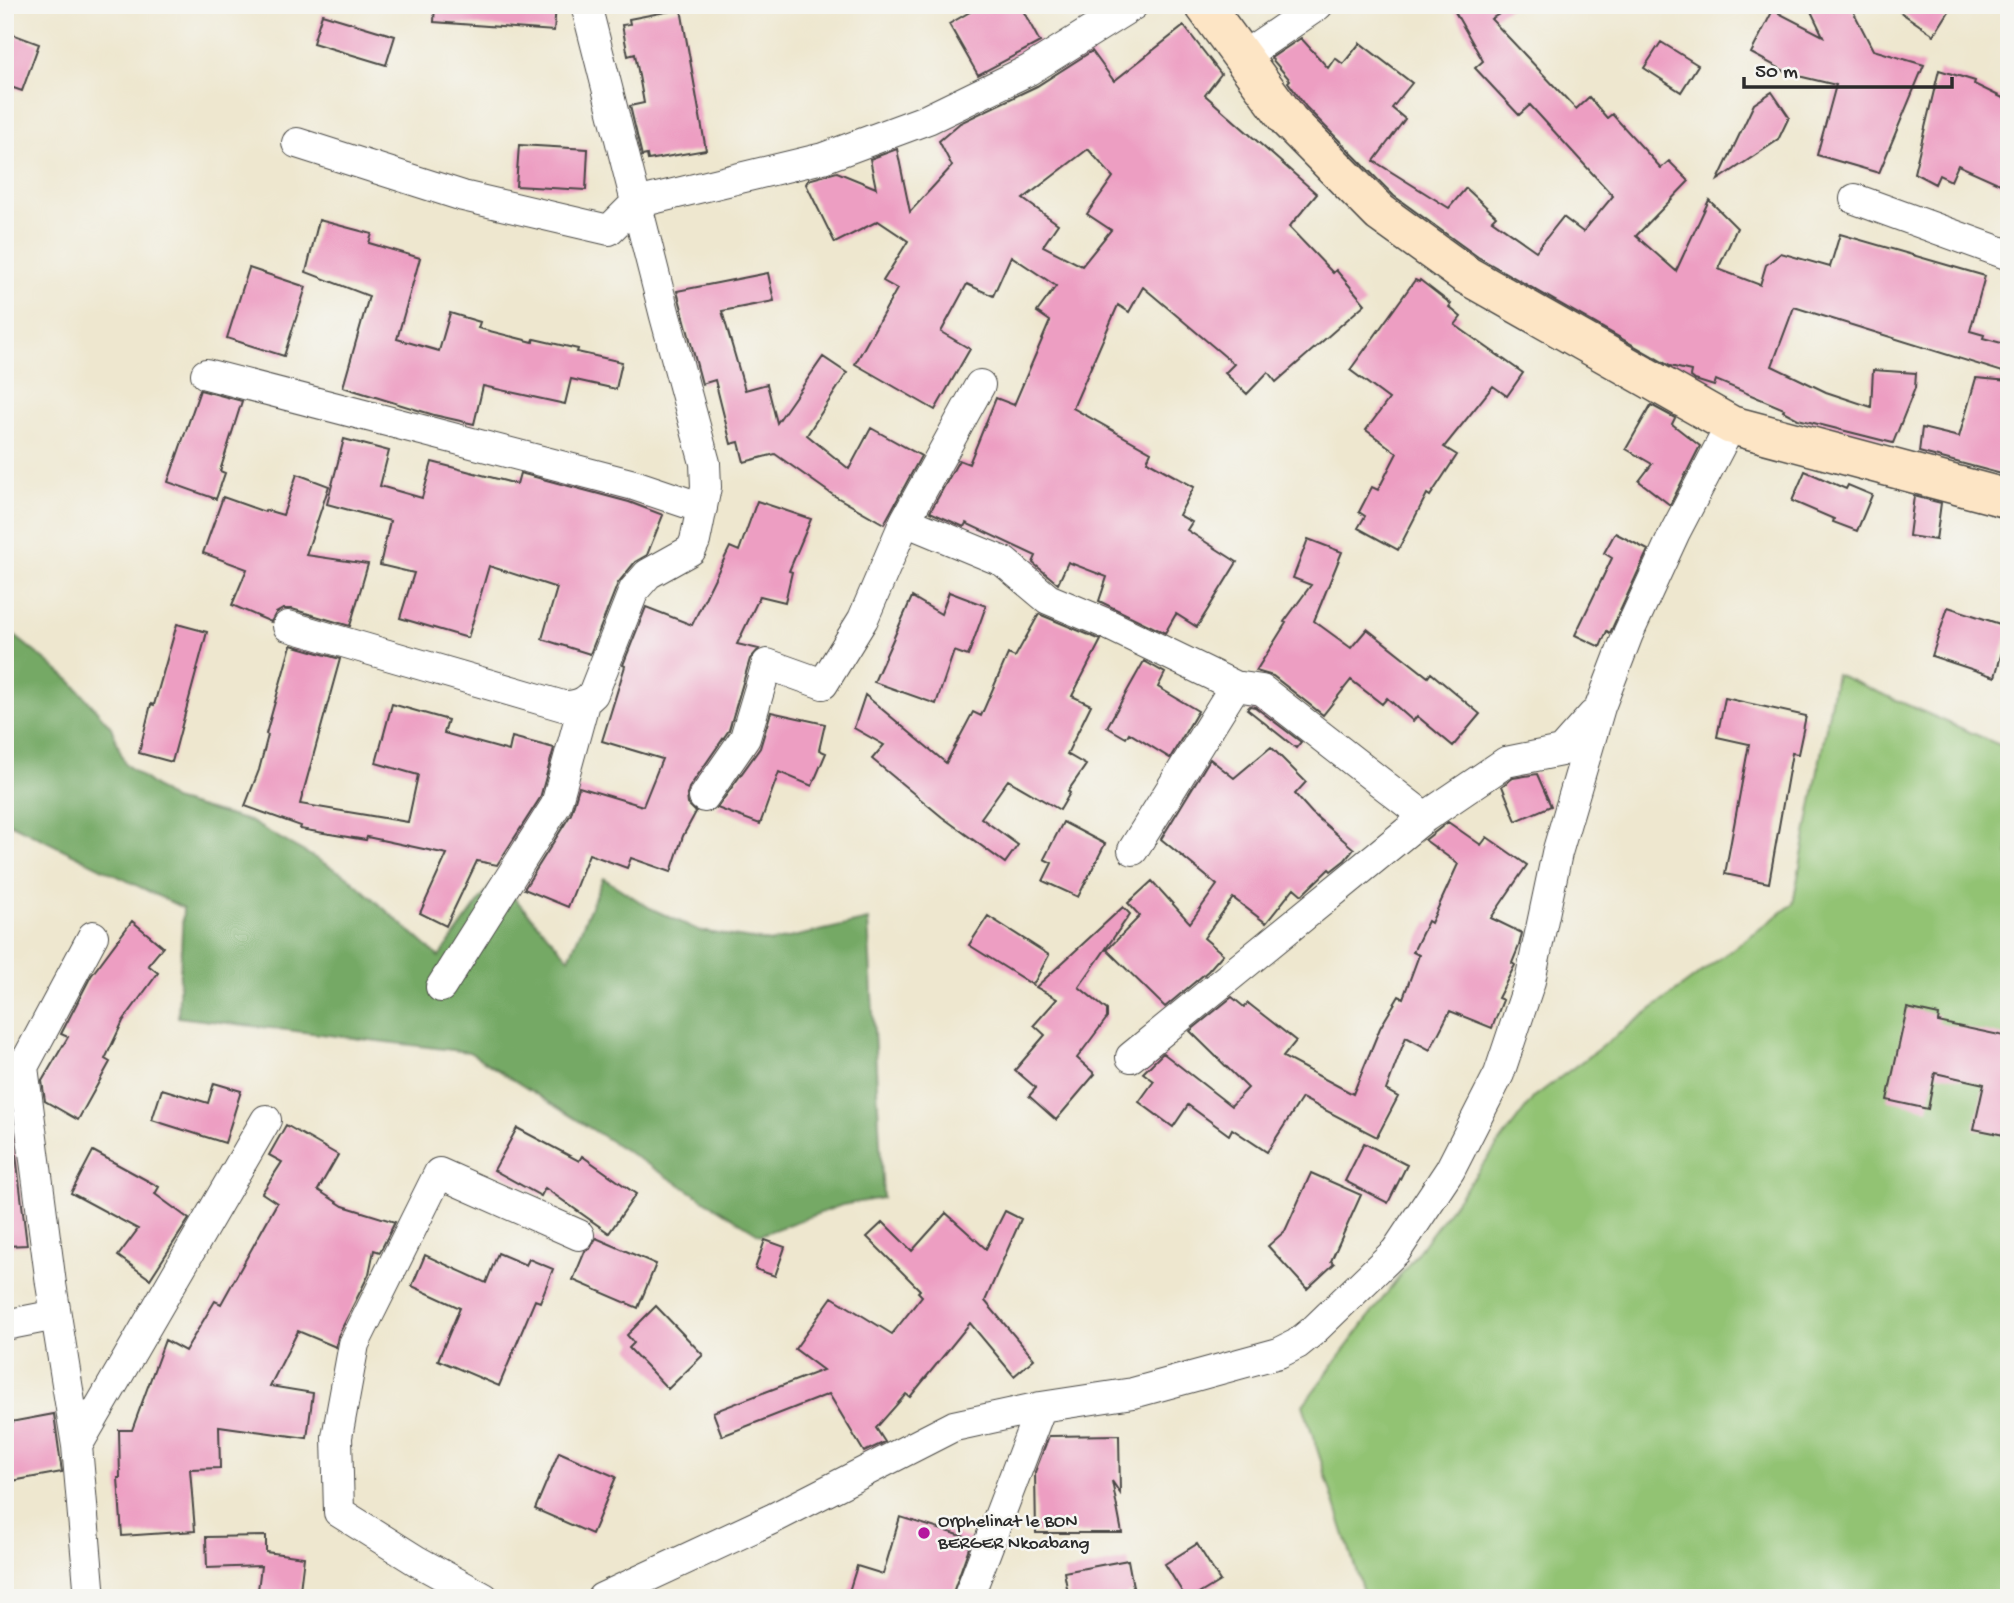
<svg xmlns="http://www.w3.org/2000/svg" width="2014" height="1603" font-family="'Gochi Hand',sans-serif">
  <style>
    .green { fill: #92c373; stroke: #5e774f; stroke-width: 2 }
    .forest { fill: #75a965; stroke: #506a48; stroke-width: 2 }
    .building { fill: #ed9ec2; fill-rule: evenodd }
    .lines { fill: none; stroke-linecap: round; stroke-linejoin: round }
    .street-casing { stroke: #484744; stroke-width: 32 }
    .secondary-casing { stroke: #484744; stroke-width: 41 }
    .street { stroke: #fff; stroke-width: 30 }
    .secondary { stroke: #fde5c5; stroke-width: 38 }
    .poi-dot { fill: #b5179e; stroke: #f6f6f2; stroke-width: 2.5 }
    .labels { text-anchor: middle; dominant-baseline: central; stroke-width: 5; stroke-linejoin: round; paint-order: stroke }
    .poi-label { font-size: 19px; fill: #2b2b2b; stroke: #f6f6f2; text-anchor: start }
  </style>
  <rect width="100%" height="100%" fill="#f6f6f2"/>
  <filter id="ink" filterUnits="userSpaceOnUse"><feTurbulence type="fractalNoise" baseFrequency=".0143" numOctaves="2"/><feDisplacementMap in="SourceGraphic" scale="14" xChannelSelector="R" yChannelSelector="G"/><feConvolveMatrix kernelMatrix="1 2 1 2 8 2 1 2 1" color-interpolation-filters="sRGB"/></filter>
  <filter id="wash" filterUnits="userSpaceOnUse"><feTurbulence type="fractalNoise" baseFrequency=".00686" numOctaves="4" result="noise"/><feDisplacementMap in="SourceGraphic" scale="28" xChannelSelector="R" yChannelSelector="G"/><feGaussianBlur stdDeviation="1.57" result="paint"/><feColorMatrix in="noise" values="0 0 0 0 0 0 0 0 0 0 0 0 0 0 0 0 0 1.4 0 .05"/><feComposite in="paint" operator="in"/></filter>
  <g filter="url(#wash)">
    <rect width="100%" height="100%" fill="#eee7cf"/>
    <path class="green" d="M1836 674 2009 749V1598H1365L1303 1405 1534 1097 1793 904Z"/>
    <path class="forest" d="M5 628 71 681 111 727 125 764 173 800 249 821 347 876 439 957 496 878 569 958 603 878 650 908 700 931 771 942 868 920 883 1198 842 1205 760 1235 469 1052 178 1017 183 908 5 821Z"/>
    <g id="blocks">
      <path class="building" d="M435 5H556L554 31 434 22Z
        M982 5H1020L1040 42 978 75 949 24Z
        M1451 5H1514L1491 19 1576 109 1589 97 1607 118 1612 114 1661 168 1669 161 1689 181 1636 236 1676 271 1709 200 1737 228 1718 269 1760 285 1766 265 1781 253 1830 267 1840 234 1985 276 1970 331 1984 335 1983 338 2009 345V374L1794 307 1772 366 1826 392 1871 407 1873 370 1916 373 1915 388 1893 443 1798 419 1783 411 1784 409 1716 380 1714 386 1695 380 1690 376 1691 371 1670 366 1478 257 1394 196 1306 107 1288 82 1290 80 1271 58 1301 38 1328 68 1335 58 1343 64 1360 43 1412 83 1392 108 1405 119 1374 161 1449 208 1466 188 1496 216 1492 220 1536 251 1563 217 1583 232 1613 196 1530 105 1519 115 1475 68 1483 61Z
        M1808 5H1850L1873 50 1924 65 1879 173 1817 155 1836 85 1790 74 1751 53 1773 10 1823 36Z
        M1890 5H1953L1934 35Z
        M681 9 706 150 648 160 647 155 642 156 630 106 644 103 635 54 628 56 622 25 630 24 629 19Z
        M322 14 395 36 386 65 313 43Z
        M1184 26 1221 74 1205 95 1317 194 1289 227 1333 273 1336 270 1365 304 1276 382 1268 372 1247 394 1225 373 1234 364 1143 287 1129 312 1118 305 1073 408 1151 452 1147 461 1194 487 1179 515 1192 522 1187 530 1237 562 1197 627 1176 614 1165 633 1099 601 1107 577 1068 562 1058 584 1033 563 1036 556 966 523 964 527 930 512 959 460 969 464 996 398 1014 405 1050 321 1037 312 1056 286 1011 256 993 296 967 284 941 332 970 349 935 410 855 364 897 289 883 281 908 241 878 221 835 243 806 184 808 180 837 172 876 188 870 159 897 149 910 212 952 166 939 141 960 123 1037 86 1092 51 1114 81ZM1088 149 1113 177 1087 214 1111 230 1082 266 1043 246 1058 224 1023 199Z
        M12 34 39 44 22 91 5 85V35L10 38Z
        M1661 42 1698 65 1681 92 1644 68Z
        M1939 70 1975 81 1974 84 2009 101V188L1958 165 1951 181 1939 175 1935 184 1914 173Z
        M1772 92 1789 117 1778 140 1718 180 1754 104Z
        M519 145 588 149 586 190 516 186Z
        M319 220 372 234 369 243 420 258 397 339 439 351 450 313 480 322 478 328 533 342 534 339 578 349 577 352 622 362 616 389 571 379 565 404 483 386 474 424 434 415 343 387 369 296 306 272Z
        M249 268 306 287 284 356 227 338Z
        M768 273 774 301 722 311 745 390 767 384 777 423 823 357 847 373 807 435 849 469 871 428 921 456 884 524 833 495 775 454 744 462 739 442 731 444 715 380 702 384 677 291Z
        M1415 280 1419 282 1420 280 1451 304 1449 307 1461 317 1455 325 1523 373 1507 396 1493 386 1444 447 1457 455 1430 496 1427 494 1398 550 1358 528 1365 516 1359 512 1372 487 1378 490 1397 453 1366 430 1389 399 1350 370Z
        M1976 378 2009 381V476L1919 452 1922 428 1959 437Z
        M200 390 242 401 220 471 225 473 216 499 168 482Z
        M1651 405 1675 418 1672 424 1700 446 1670 505 1639 481 1652 464 1626 449Z
        M344 439 389 451 380 486 422 498 432 462 517 484 520 473 629 502 663 515 647 555 635 562 618 583 590 654 542 639 557 588 489 566 468 638 400 618 414 573 380 565 390 521 327 504Z
        M1805 471 1846 489 1848 485 1872 495 1857 531 1833 522 1834 519 1792 501Z
        M297 474 329 486 306 555 368 564 350 626 292 609H283L276 613 271 622 232 605 247 569 203 553 223 497 265 512 266 510 283 515Z
        M1914 496 1941 503 1936 540 1909 536Z
        M757 501 811 519 789 571 792 572 785 602 760 596 737 644 759 649 750 659 729 730 689 788 687 795 688 804 696 812 683 836 671 872 631 858 627 868 589 854 568 907 524 889 571 814 579 787 643 806 662 759 602 741 625 666 623 665 646 607 692 625 730 547 739 551Z
        M1615 533 1648 550 1610 633 1607 631 1600 647 1575 635 1612 558 1604 553Z
        M1308 539 1342 552 1314 621 1351 648 1367 629 1428 677 1431 673 1480 714 1453 746 1417 716 1413 721 1387 698 1382 704 1351 680 1323 715 1273 676 1256 671 1286 623 1284 622 1311 585 1293 578Z
        M949 592 986 606 968 656 954 651 936 704 874 682 912 597 941 614Z
        M1948 607 2009 627 1995 677 1932 656Z
        M1039 614 1101 640 1072 696 1091 705 1067 754 1086 765 1068 791 1070 793 1060 810 1008 780 981 818 1018 845 1005 863 942 817 872 759 884 745 854 728 865 695 946 763 973 712 981 716 1008 654 1015 657Z
        M177 624 207 632 172 762 139 753 151 704 154 705Z
        M291 645 340 659 300 804 408 822 418 775 376 763 392 704 448 720 444 733 509 751 512 737 554 748 540 798 497 865 477 861 446 926 420 913 447 854 367 837 366 840 300 829 301 826 245 806 259 770 268 735 266 734Z
        M1144 661 1165 673 1158 687 1198 711 1170 758 1129 733 1126 738 1107 727Z
        M1725 698 1806 716 1798 754 1792 753 1769 883 1725 874 1749 744 1717 737Z
        M1250 706 1255 707 1301 742 1296 748 1247 709Z
        M771 712 825 724 819 750 826 753 812 786 779 772 760 824 717 808 760 748Z
        M1271 747 1306 782 1295 794 1312 813 1354 849 1345 860 1331 871 1329 869 1302 895 1294 888 1266 923 1233 898 1204 938 1223 954 1208 971 1165 1007 1107 950 1140 916 1128 903 1152 881 1190 923 1217 885 1161 839 1210 759 1234 778Z
        M1537 774 1551 806 1516 821 1502 786 1513 778Z
        M1063 822 1105 844 1078 897 1043 881 1052 863 1044 859Z
        M1448 822 1481 845 1487 837 1527 865 1491 918 1522 933 1519 946 1512 963 1515 965 1498 998 1503 1000 1492 1028 1450 1011 1430 1050 1406 1037 1386 1090 1398 1097 1377 1137 1302 1098 1267 1152 1232 1129 1229 1135 1188 1105 1173 1127 1139 1102 1154 1081 1143 1073 1163 1053 1231 1106 1248 1088 1190 1031 1232 997 1244 1007 1248 1003 1296 1041 1283 1057 1353 1094 1380 1028 1399 996 1403 998 1419 955 1413 952 1428 921 1431 923 1458 864 1425 840Z
        M1123 907 1130 914 1079 987 1107 1010V1018L1077 1058 1095 1074 1056 1120 1029 1096 1036 1088 1015 1070 1045 1035 1034 1025 1057 999 1036 987Z
        M988 916 1049 955 1033 985 969 945Z
        M132 921 163 947 148 965 158 973 123 1021 105 1059 110 1062 78 1120 45 1101 42 1081 68 1037 61 1034 91 976Z
        M1907 1008 1939 1015 1938 1022 2009 1037V1136L1974 1129 1984 1084 1935 1073 1928 1109 1887 1100Z
        M5 1081H7L27 1245 5 1246Z
        M214 1083 241 1091 225 1143 152 1120 162 1089 208 1103Z
        M286 1125 338 1155 318 1190 343 1206 395 1222 380 1252 374 1250 369 1274 338 1336 336 1347 298 1331 270 1386 313 1393 307 1438 219 1426 220 1468 190 1469 195 1531 122 1536 118 1478H120L119 1430H132L165 1340 185 1351 215 1301 221 1304 277 1203 262 1193 282 1162 269 1155Z
        M517 1128 579 1161 582 1156 636 1194 609 1233 545 1188 541 1196 494 1170Z
        M1364 1143 1407 1165 1388 1203 1345 1181Z
        M93 1151 159 1187 155 1194 189 1219 150 1279 118 1256 138 1229 71 1193Z
        M1311 1173 1361 1195 1331 1261 1334 1264 1307 1289 1268 1246 1285 1231Z
        M1005 1211 1021 1219 985 1301 1034 1359 1014 1376 970 1323 910 1397 906 1394 876 1428 885 1442 864 1452 829 1394 722 1436 713 1412 823 1370 795 1349 832 1297 892 1334 922 1296 918 1292 920 1290 867 1237 883 1222 912 1251 946 1213 986 1249Z
        M596 1238 656 1264 638 1308 573 1280 585 1251 590 1249Z
        M765 1240 785 1247 775 1276 755 1269Z
        M498 1253 526 1265 529 1259 553 1269 540 1302 535 1300 499 1386 438 1360 460 1308 412 1286 425 1255 486 1283Z
        M656 1306 703 1355 668 1389 629 1348 634 1343 627 1335Z
        M54 1414 62 1472 12 1481 5 1442V1423Z
        M1119 1435 1120 1493 1112 1481 1122 1533H1036L1035 1472 1049 1436Z
        M559 1452 616 1477 592 1534 535 1509Z
        M900 1517 972 1539 951 1598H847L857 1566 883 1574Z
        M266 1536V1552L304 1557 299 1598H257L261 1566 207 1568 206 1537Z
        M1197 1544 1220 1581 1192 1598H1186L1165 1564Z
        M1128 1560 1134 1592 1127 1593 1128 1598H1069L1064 1572Z"/>
    </g>
  </g>
  <g filter="url(#ink)">
    <use href="#blocks" fill-opacity="0" stroke="#484744" stroke-width="2"/>
    <g class="lines">
      <defs>
        <path id="street" d="M1242 57 1318 5
          M297 143 463 196 609 230 636 203 823 158 928 119 1029 70 1133 5
          M1855 199 2009 255
          M206 374 634 485 702 508
          M905 521 1004 562 1048 599 1105 623 1235 686 1262 690 1425 817
          M288 626 563 706C576 706 583 704 593 694L634 590 648 574 691 550 695 541 706 487 705 463 665 316 586 5
          M704 797 745 738 767 664 823 684 863 619 905 521 980 385
          M1133 850 1235 686
          M441 987 556 805 584 703
          M1131 1057 1425 817 1506 762 1561 751 1593 715
          M5 1063 23 1067 51 1284 77 1446 90 1598
          M23 1067 93 936
          M5 1325 56 1315
          M77 1446 266 1120
          M484 1598 417 1561 339 1512 337 1437 354 1344 439 1173 579 1235
          M602 1598 774 1518 954 1426 1041 1407 1133 1393 1279 1353 1297 1344 1313 1331 1396 1251 1450 1170 1499 1074 1530 981 1557 853 1600 707 1628 634 1675 532 1731 425
          M968 1598 1041 1407"/>
        <path id="secondary" d="M1204 5 1289 121 1380 213 1466 275 1731 425 2009 499"/>
      </defs>
      <use href="#street" class="street-casing"/>
      <use href="#secondary" class="secondary-casing"/>
      <use href="#street" class="street"/>
      <use href="#secondary" class="secondary"/>
    </g>
  </g>
  <circle class="poi-dot" cx="924" cy="1533" r="7"/>
  <g class="labels">
    <g class="poi-label">
      <text x="938" y="1522">Orphelinat le BON<tspan x="938" dy="22">BERGER Nkoabang</tspan></text>
    </g>
  </g>
  <rect width="2014" height="1603" fill="none" stroke="#f6f6f2" stroke-width="28"/>
  <path d="M1744 77v10h208v-10" fill="none" stroke="#2b2b2b" stroke-width="3.5"/>
  <text x="1755" y="77" font-size="21" fill="#2b2b2b" stroke="#f6f6f2" stroke-width="5" paint-order="stroke">50 m</text>
</svg>
